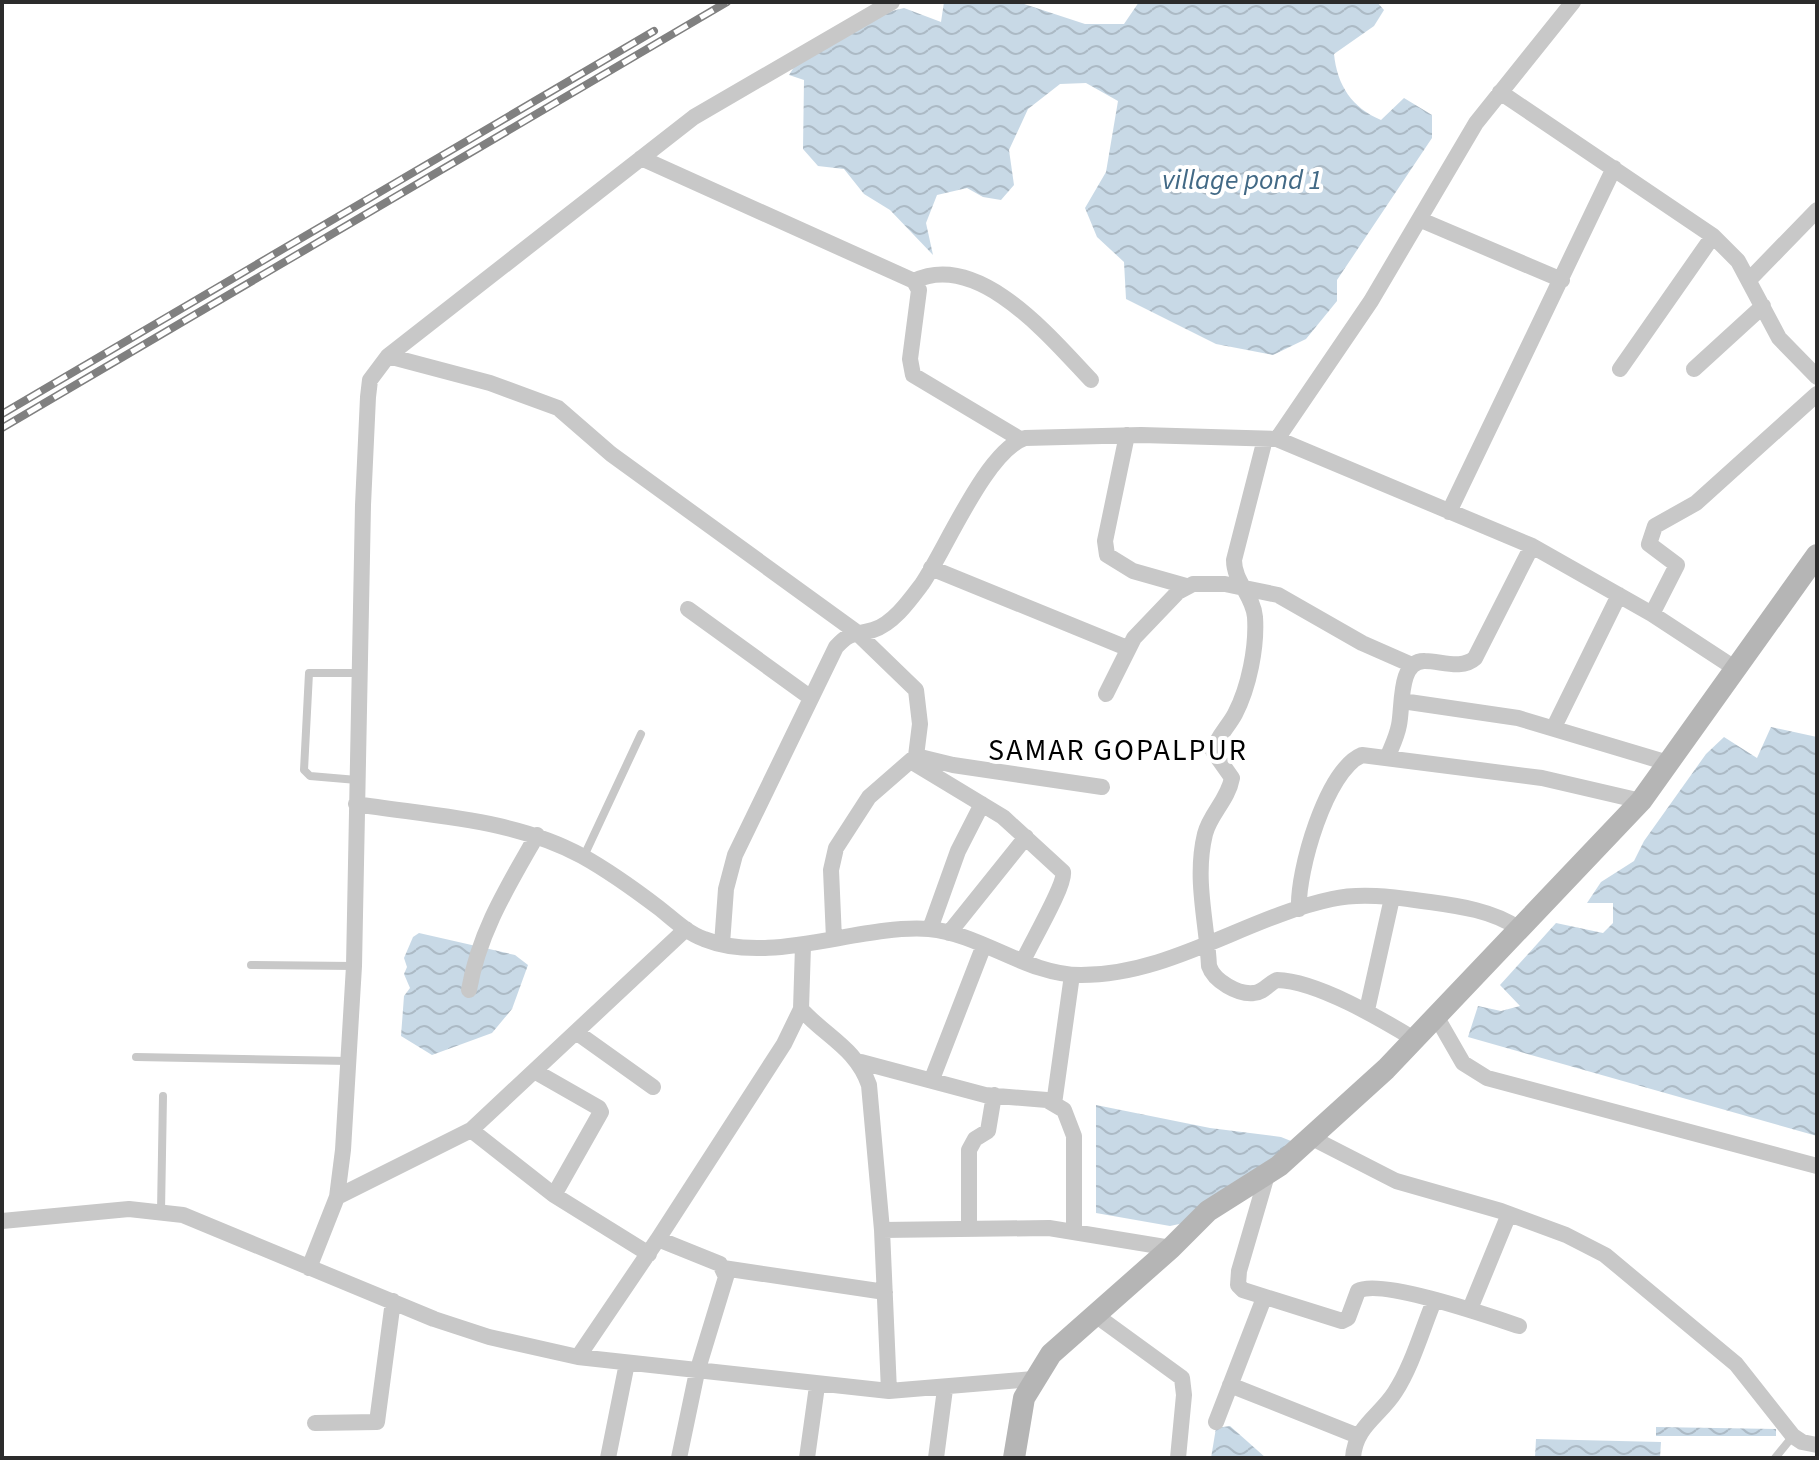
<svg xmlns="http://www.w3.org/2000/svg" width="1819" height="1460" font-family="'Source Sans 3',sans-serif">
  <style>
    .water { fill: url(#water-waves) }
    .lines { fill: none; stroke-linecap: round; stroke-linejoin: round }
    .lane { stroke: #c8c8c8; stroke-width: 8 }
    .street { stroke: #c8c8c8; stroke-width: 16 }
    .secondary { stroke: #b5b5b5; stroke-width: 22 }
    .rail-casing { stroke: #808080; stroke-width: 8 }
    .rail { stroke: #fff; stroke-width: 5; stroke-dasharray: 15; stroke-linecap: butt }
    .labels { text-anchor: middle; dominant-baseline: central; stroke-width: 8; stroke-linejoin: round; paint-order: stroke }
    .water-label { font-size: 28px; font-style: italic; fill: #426985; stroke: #fff }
    .quarter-label { font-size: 30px; letter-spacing: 2px; fill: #000; stroke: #fff }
  </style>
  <defs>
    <pattern id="water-waves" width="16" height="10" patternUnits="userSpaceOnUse" patternTransform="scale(2)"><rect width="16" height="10" fill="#c8d9e6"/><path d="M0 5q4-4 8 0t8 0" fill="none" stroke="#acbac5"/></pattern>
  </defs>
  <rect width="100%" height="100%" fill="#fff"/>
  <path class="water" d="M944 2H1018L1085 24H1124L1139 2H1377L1384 10 1374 26 1334 54C1337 85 1352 108 1381 120L1404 98 1432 115V138L1337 280V301L1306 339 1273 355 1216 344 1126 299 1124 262 1097 237 1085 208 1106 172 1118 101 1086 83 1060 84 1028 109 1009 150 1014 185 1001 200 983 197 967 188 937 195 926 223 933 255 890 210 864 194 844 169 818 166 803 149 804 80 789 75 798 61 884 13 904 8 941 22Z
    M1771 727 1817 737V1136L1468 1037 1478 1006 1501 1011 1520 1006 1500 985 1556 923 1603 933 1613 923V903H1587L1601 882 1634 861 1644 841 1706 754 1724 737 1757 758Z
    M419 933 515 955 528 965 512 1009 492 1033 432 1055 401 1036 404 996 410 988 404 974 407 967 404 958 413 937Z
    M1096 1105 1210 1128 1281 1137 1296 1143 1184 1223 1170 1226 1096 1213Z
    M1230 1426 1266 1458H1211L1216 1428Z
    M1656 1427 1776 1429V1436H1656Z
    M1536 1439 1661 1442 1660 1458H1535Z"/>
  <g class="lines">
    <path class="lane" d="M357 780 310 776 304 770 309 673H359
      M584 856 641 734
      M251 965 354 966
      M136 1057 348 1061
      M161 1211 163 1096
      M1775 1458 1793 1436"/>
    <path class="street" d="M1500 92 1713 236 1738 261 1779 338 1817 377
      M641 158 914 281 919 290 910 359 913 375 1020 439
      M1421 220 1562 280
      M1749 280 1817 210
      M914 281C979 250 1051 338 1091 380
      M388 356 490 383 558 408 611 454 855 631 916 690 920 724 916 756 869 797 836 848 831 870 834 939
      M1620 369 1713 236
      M1694 369 1763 306
      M1127 435 1105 541 1107 555 1133 571 1186 586
      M1265 439 1234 560C1234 582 1253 595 1255 617 1257 647 1249 687 1235 714 1228 727 1217 737 1213 751L1232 778C1228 800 1210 814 1205 834 1194 879 1207 922 1209 966 1214 981 1238 995 1254 993 1263 993 1269 983 1277 980 1317 981 1381 1019 1414 1039
      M1277 439 1371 301 1476 123 1573 2
      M1449 512 1614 168
      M931 568 1127 648
      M688 609 811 698
      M1652 614 1677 565 1649 544 1655 526 1696 503 1817 394
      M1106 694 1134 638 1178 592 1193 584H1225L1278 595 1362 643 1412 665
      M1402 701 1518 718 1668 763
      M1554 727 1619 595
      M916 756 953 765 1102 787
      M1388 756C1392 746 1397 736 1399 725 1403 707 1398 660 1425 661 1441 661 1462 670 1475 658L1532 546
      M912 762 1003 817 1063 872C1066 884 1031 943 1023 961
      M356 804C431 816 515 819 582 856 609 871 634 889 659 908 673 919 687 933 704 939 771 966 858 924 929 929 982 934 1027 975 1081 975 1170 975 1247 917 1332 899 1364 892 1399 898 1430 902 1460 906 1493 911 1518 928
      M1299 909C1297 872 1326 770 1362 755L1542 778 1641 801
      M930 929 958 851 982 804
      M949 933 1026 837
      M722 944 726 889 735 855 836 647C852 630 853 636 873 630 893 624 910 600 922 584 946 549 986 451 1025 438L1141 435 1277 439 1532 546 1652 614 1736 669
      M803 946 801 1009C826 1037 856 1048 869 1085L882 1230 889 1391
      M469 990C479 932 508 886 537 835
      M1367 1010 1392 898
      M1436 1016 1463 1063 1487 1078 1817 1166
      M576 1032 653 1087
      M861 1062 985 1095 1047 1100 1064 1110 1074 1136V1230
      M536 1072 599 1108 601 1112 554 1195
      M932 1079 984 945
      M1054 1104 1072 975
      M471 1130 554 1195 649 1254
      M1312 1138 1396 1181 1501 1211 1566 1235 1605 1255 1736 1364 1793 1436 1802 1442 1817 1445
      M1267 1175 1239 1271 1238 1285 1243 1290 1342 1321 1348 1318 1358 1291C1380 1278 1492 1317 1519 1326
      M337 1197 471 1130 686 929
      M2 1221 129 1209 183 1215 434 1319 489 1337 578 1357 889 1391 1033 1379
      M969 1229V1150L975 1139 988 1131 994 1095
      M882 1230 1049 1228 1171 1248
      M658 1239 784 1044 801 1009
      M309 1268 337 1197 343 1150 354 966 363 505 368 397 370 380 388 356 694 117 892 2
      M723 1268 885 1292
      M1470 1309 1509 1214
      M1094 1314 1182 1378 1184 1395 1178 1458
      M578 1357 658 1239 720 1264 726 1277 697 1372 679 1458
      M1230 1385 1358 1436
      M1216 1422 1264 1298
      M315 1423 377 1422 393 1301
      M608 1458 627 1363
      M807 1458 817 1386
      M936 1458 945 1389
      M1353 1458C1355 1426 1380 1416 1395 1392 1412 1366 1422 1330 1434 1301"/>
    <path class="secondary" d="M1014 1458 1024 1398 1051 1354 1171 1248 1208 1211 1279 1166 1386 1069 1641 801 1817 555"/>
    <defs>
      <path id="rail" d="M2 414 654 31
        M2 428 727 2"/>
    </defs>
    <use href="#rail" class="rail-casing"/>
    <use href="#rail" class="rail"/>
  </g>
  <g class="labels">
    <g class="water-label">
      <text x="1242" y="180">village pond 1</text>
    </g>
    <g class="quarter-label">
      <text x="1118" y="750">SAMAR GOPALPUR</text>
    </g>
  </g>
  <rect width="1819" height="1460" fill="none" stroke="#2b2b2b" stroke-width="8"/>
</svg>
